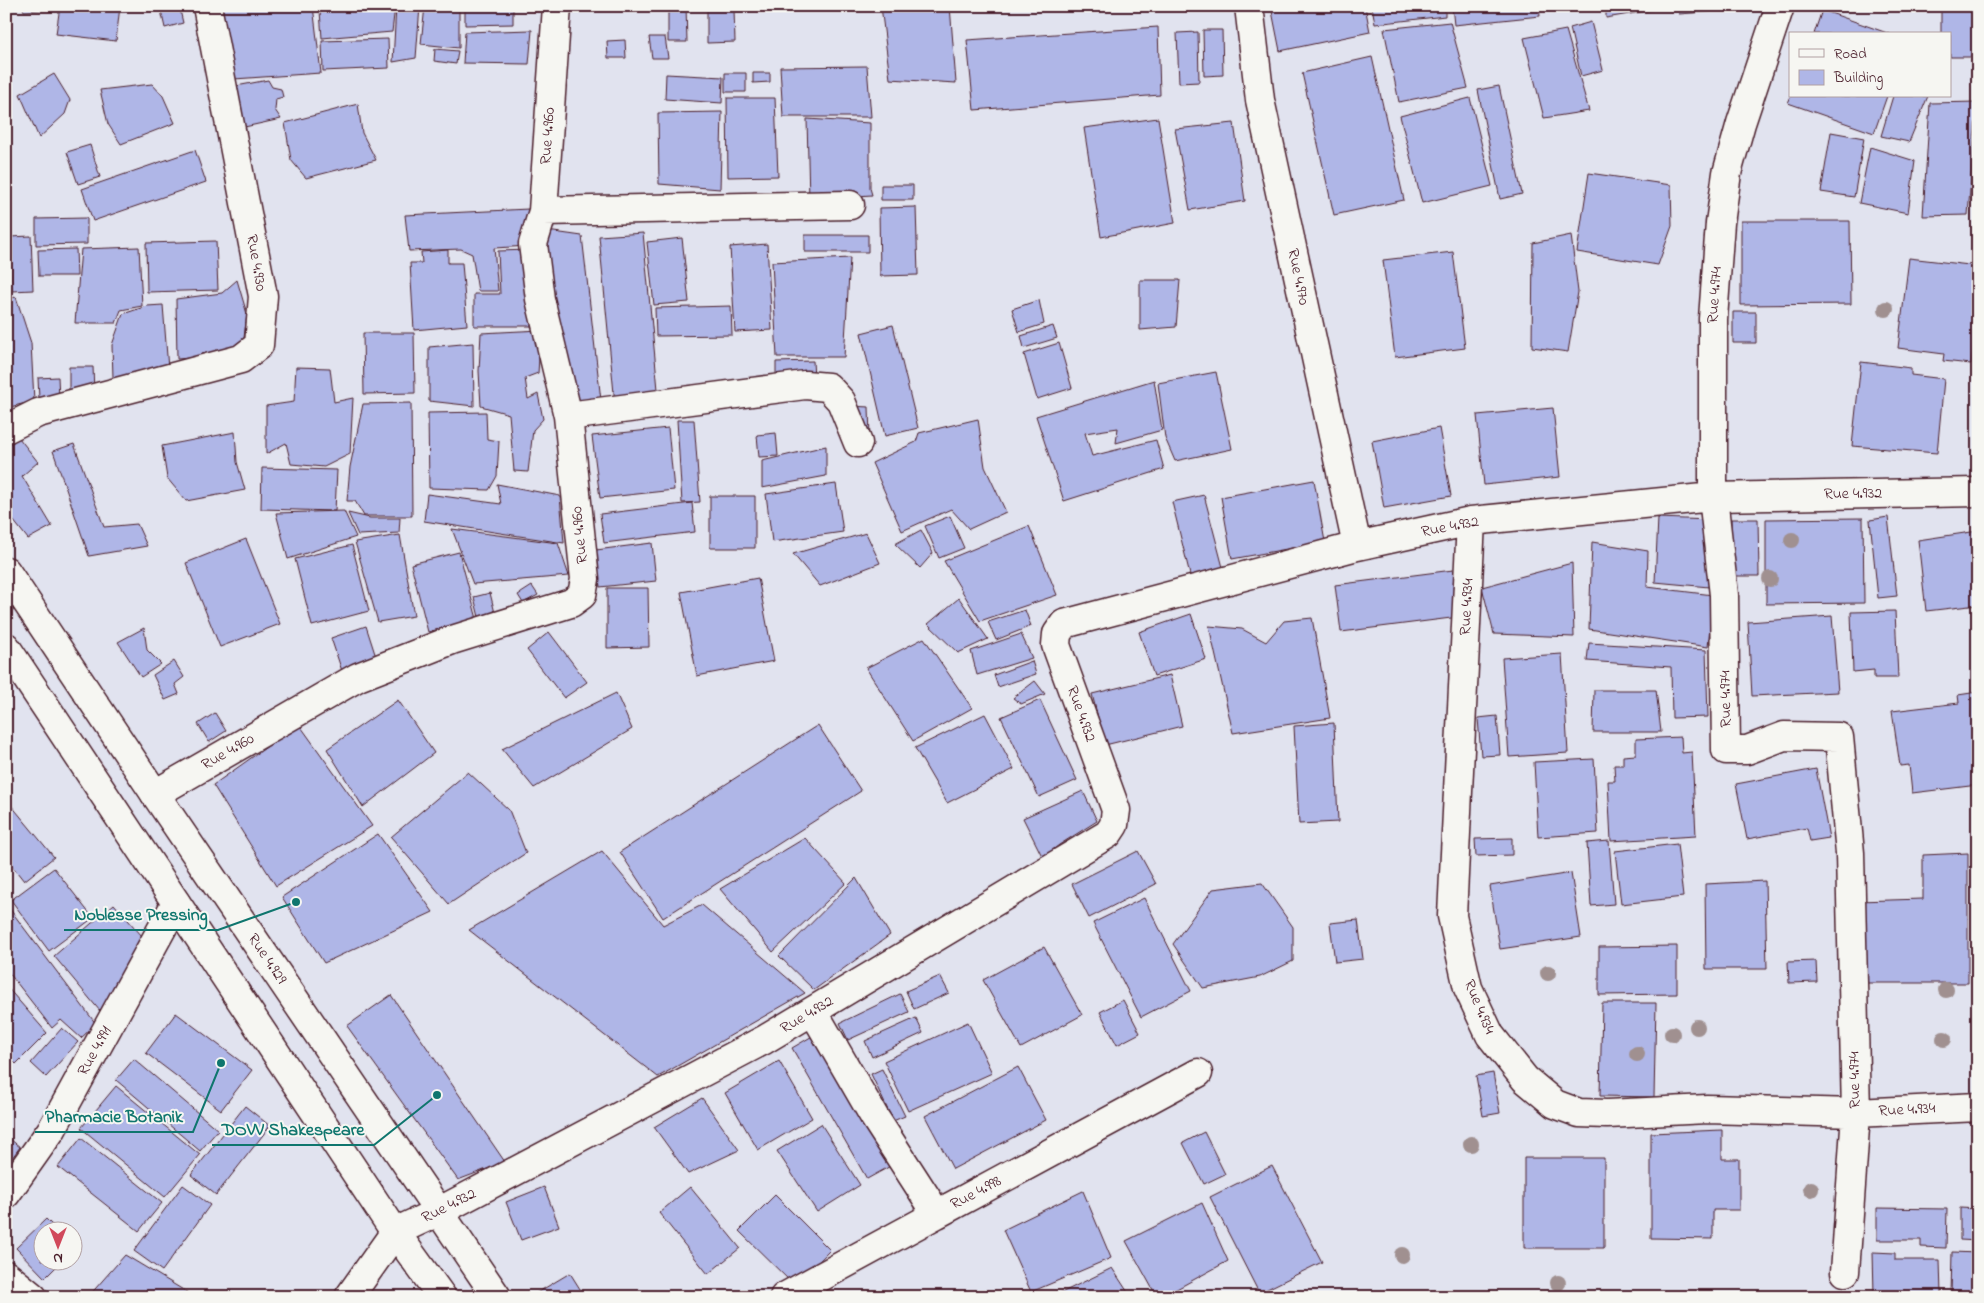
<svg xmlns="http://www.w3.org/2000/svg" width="1984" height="1303" font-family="'Indie Flower',sans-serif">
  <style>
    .building { fill: #afb6e7; stroke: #4a1f2b }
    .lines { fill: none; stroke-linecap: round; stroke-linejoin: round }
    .minor-casing { stroke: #4a1f2b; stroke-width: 31 }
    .primary-casing { stroke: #4a1f2b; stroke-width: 31 }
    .minor { stroke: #f6f6f2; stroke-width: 28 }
    .primary { stroke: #f6f6f2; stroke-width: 28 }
    .tree { fill: #a09090 }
    .labels { text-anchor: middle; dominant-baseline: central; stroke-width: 4; stroke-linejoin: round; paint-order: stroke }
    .street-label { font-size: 16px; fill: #4a1f2b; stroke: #f6f6f2 }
    .leader { fill: none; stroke: #0f766e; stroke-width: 2 }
    .callout-dot { fill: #0f766e; stroke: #f6f6f2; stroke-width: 2 }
    .callout-label { font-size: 18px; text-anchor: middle; font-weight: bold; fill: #0f766e; stroke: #f6f6f2; stroke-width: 4; stroke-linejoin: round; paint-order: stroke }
  </style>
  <rect width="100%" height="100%" fill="#e1e3ef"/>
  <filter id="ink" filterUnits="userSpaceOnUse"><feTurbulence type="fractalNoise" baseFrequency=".02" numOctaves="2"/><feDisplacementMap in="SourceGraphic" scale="10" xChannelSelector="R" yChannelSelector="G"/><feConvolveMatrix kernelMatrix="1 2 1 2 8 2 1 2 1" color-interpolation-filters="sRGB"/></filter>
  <g filter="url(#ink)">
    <path class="building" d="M22 6H55V9L24 11Z
      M60 6H120L116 41 56 34Z
      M160 6H179L183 23 165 28Z
      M222 6H313L321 73 234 79Z
      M369 6H395L392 32 322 38 320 11Z
      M396 6H420L416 58 393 62Z
      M425 6H459V48L421 44Z
      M465 6H513V24L465 25Z
      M668 6H686L687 42H668Z
      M881 6H950L956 83 890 79Z
      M1271 6H1365L1370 32 1280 51Z
      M1372 6H1445V16L1375 24Z
      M1452 6H1539L1540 16 1454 25Z
      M1606 6H1653V10L1606 18Z
      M1677 6H1758V8L1679 14Z
      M1941 6H1978V57H1950V34H1941Z
      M707 10H734L735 42 707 43Z
      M1822 10 1890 34H1814Z
      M1450 22 1468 88 1399 102 1384 29Z
      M1591 22 1603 70 1581 76 1570 28Z
      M1158 27 1160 95 974 110 967 40Z
      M532 30 529 64 463 63 465 32Z
      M1203 30H1222L1223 75 1204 76Z
      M1566 30 1589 111 1544 118 1524 38Z
      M1198 32 1199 82 1179 83 1177 33Z
      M649 37H665L668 58H652Z
      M388 39 389 68 323 71 322 41Z
      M625 40 626 58H608L607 41Z
      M435 49 458 51 456 64 434 61Z
      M1372 57 1404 200 1334 215 1302 73Z
      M867 66 871 117H783L780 67Z
      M725 73H746V92H725Z
      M753 73H770V82L753 83Z
      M54 74 70 100 65 114 39 138 20 94Z
      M666 74 723 77 722 103 665 99Z
      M6 76H10L8 94 6 93Z
      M268 80 272 87 281 89 283 97 276 99 275 110 281 119 240 128 231 87Z
      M152 84 163 96 175 123 121 144 108 124 100 90Z
      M1499 86 1522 194 1500 199 1478 90Z
      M1791 96H1887L1874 133 1788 103Z
      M1893 96H1928L1909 142 1881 136Z
      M727 98H775L778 176 728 177Z
      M1470 98 1492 186 1422 203 1400 116Z
      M1977 102 1968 215 1923 216 1930 103Z
      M358 104 362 133 376 160 306 178 291 160 285 123Z
      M722 112 720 189 659 184 658 113Z
      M1158 118 1175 223 1101 237 1084 128Z
      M807 119 870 123V188L872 195 809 199Z
      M1234 123 1245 201 1190 210 1175 129Z
      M1831 132 1864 138 1854 197 1821 192Z
      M90 145 100 177 78 184 67 152Z
      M1870 147 1915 161 1908 213 1859 203Z
      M195 150 206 182 93 221 82 189Z
      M1589 173 1671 185 1672 226 1658 265 1577 252Z
      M881 185H913V200H881Z
      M916 207 918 275 880 276 879 208Z
      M529 209V246L494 248 498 291H478L472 254 461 249 409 251 405 215Z
      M87 218V244L36 245V219Z
      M1741 221H1850L1851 304 1741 305Z
      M540 230 582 236 602 409 574 414Z
      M643 233 659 400 615 404 599 236Z
      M805 235H868V252H805Z
      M1571 235 1578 292 1568 352 1532 347 1533 243Z
      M31 236 33 290 12 291 10 237Z
      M682 238 689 302 654 305 647 242Z
      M216 241 218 290 147 292 146 243Z
      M767 244 772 330 735 332 730 247Z
      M139 247 142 306 121 310 116 323H75L81 249Z
      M76 249 77 276H39L38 250Z
      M448 250V263H462L467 325 414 330 410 263H422L421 252Z
      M530 250 532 326H474V294H500L498 251Z
      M1453 252 1465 348 1395 357 1383 260Z
      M850 258 844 357H777L772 262Z
      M1909 258 1978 266V331H1975L1971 364 1943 361 1944 354 1898 348Z
      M237 280 247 314 242 354 177 359 176 299 222 293Z
      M1140 280H1180L1176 327 1140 330Z
      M16 297 31 343 34 401 6 408V299Z
      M1039 300 1044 324 1019 332 1012 309Z
      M163 305 168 369 160 377 113 378 112 345 123 314 147 306Z
      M731 306 732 335 656 336 655 308Z
      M1733 312H1756V343H1733Z
      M893 325 918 428 885 436 861 333Z
      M1053 326 1057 338 1024 348 1021 336Z
      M541 330 538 373 525 378 528 399 538 394 543 419 533 430 528 472 514 471 509 414 481 406 479 371 481 333Z
      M363 333H414L415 393 364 394Z
      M473 343 474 406 429 401V347Z
      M1059 343 1072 388 1037 399 1024 354Z
      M813 361 814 378 776 380V362Z
      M1861 362 1911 368V375L1944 379 1937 453 1852 446Z
      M69 367H93L94 392H69Z
      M296 367 330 368 334 402 353 398 350 454 324 467 291 464 286 443 266 454V406L294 402Z
      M1216 372 1232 449 1175 461 1165 438 1158 383Z
      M58 377 59 399H39L38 378Z
      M1154 380 1162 430 1116 443 1118 428 1085 433 1092 456 1156 440 1164 469 1064 501 1036 416Z
      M411 403 412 516H364L355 501H347L350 467 363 404Z
      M849 406 869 407 870 438Z
      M1553 408 1560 477 1484 485 1477 415Z
      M486 412 487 439 499 441 497 476 489 490 429 488 428 413Z
      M978 419 985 467 1006 512 969 529 951 509 902 531 872 463 916 442 919 433Z
      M677 420H694L700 502 682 503Z
      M668 428 674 490 600 498 592 436Z
      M1439 428 1451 496 1384 508 1372 441Z
      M235 432 237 462 245 490 186 501 167 478 162 446Z
      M776 433 778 456 759 457 757 435Z
      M19 438 38 462 22 476 52 526 28 539 6 511V447Z
      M74 444 104 527 137 524 147 546 89 556 53 451Z
      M826 446V476L762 488V461Z
      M262 468 337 470 335 511 261 509Z
      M1314 480 1325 542 1232 559 1221 497Z
      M497 484 560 496 564 543 424 521 427 494 501 504Z
      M836 484 843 532 772 542 766 494Z
      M1204 495 1226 579 1193 587 1172 502Z
      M710 496H755V548H710Z
      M692 503 695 532 604 543 600 514Z
      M344 511 356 537 288 559 276 513Z
      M348 513 370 518H400L399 533 358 535Z
      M950 516 964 548 939 558 925 526Z
      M1888 517 1897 596 1878 598 1870 520Z
      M1658 518 1710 520 1709 587 1655 582Z
      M1863 518 1864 603 1766 604V519Z
      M1731 519H1758L1759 576H1731Z
      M1029 526 1057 595 980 621 944 561Z
      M452 529 558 543 569 576 473 584Z
      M921 530 933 553 920 568 895 544Z
      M1978 531V605L1926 611 1918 540Z
      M866 533 880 563 820 586 793 554Z
      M400 535 414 616 378 622 355 542Z
      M246 539 280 624 220 647 186 563Z
      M1592 542 1648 551 1647 587 1713 595 1708 647 1589 629Z
      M652 543 656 581 600 587 596 550Z
      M352 545 369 611 312 626 295 559Z
      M459 552 477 619 428 632 411 564Z
      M1572 563 1574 637 1494 634 1482 587Z
      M1453 570 1459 617 1341 632 1335 585Z
      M758 578 774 661 697 676 681 592Z
      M532 586 538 595 523 603 518 595Z
      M607 588H648L649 647 607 648Z
      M490 593 495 613 479 617 474 597Z
      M959 598 988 639 958 653 928 624Z
      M1025 610 1031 626 996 640 988 622Z
      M1895 611 1898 678H1874V670L1853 672 1851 612Z
      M1191 614 1206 659 1154 676 1139 632Z
      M1832 616 1838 692 1752 696 1748 622Z
      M1312 618 1330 718 1233 733 1209 626 1242 629 1266 642 1284 621Z
      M366 626 377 660 342 671 331 638Z
      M144 628 147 650 161 664 141 677 118 642Z
      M549 632 587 682 564 698 527 650Z
      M1021 634 1032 658 977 675 971 651Z
      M924 638 972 708 913 741 866 668Z
      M1589 643 1706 650 1708 717 1672 718 1671 667 1587 661Z
      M1562 654 1568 753 1509 757 1502 658Z
      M174 661 184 677 175 684 179 694 165 700 153 675Z
      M1032 661 1036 674 998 687 994 675Z
      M1170 675 1182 726 1105 745 1092 694Z
      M1035 681 1045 694 1021 704 1013 698Z
      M1594 690H1656L1661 732H1593Z
      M1978 692V785L1912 793 1909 765 1900 766 1892 711 1959 703 1958 695Z
      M616 693 632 729 534 788 502 749Z
      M398 700 434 753 363 807 327 749Z
      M1040 700 1077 780 1039 797 1001 717Z
      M215 713 226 731 209 742 198 724Z
      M985 714 1014 769 947 803 915 748Z
      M1497 716 1500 755 1481 756 1478 718Z
      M1334 723 1338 822 1299 824 1294 726Z
      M299 724 372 826 276 886 213 785Z
      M818 725 861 791 663 918 620 852Z
      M1681 737 1682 753 1692 752 1696 836 1611 841 1608 781H1615L1614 765H1623V756L1636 755V739Z
      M1594 759 1598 833 1538 837 1534 762Z
      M1816 769 1829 838 1810 841 1807 828 1747 839 1736 784Z
      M468 772 509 810 526 853 449 904 391 837Z
      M1083 791 1097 821 1059 845 1043 858 1023 818Z
      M6 799 54 857 24 881 6 858Z
      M378 834 433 912 324 963 282 897Z
      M805 838 846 883 773 952 720 889Z
      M1512 838V855L1476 856 1475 839Z
      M1609 841 1614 904 1591 906 1587 843Z
      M1677 844 1683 897 1621 904 1615 851Z
      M602 851 663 925 702 905 805 993 658 1077 469 930Z
      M1138 851 1156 884 1089 918 1072 884Z
      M1968 853V983H1857V901L1923 899V855Z
      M54 868 93 918 49 951 11 900Z
      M1571 873 1581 937 1500 949 1490 886Z
      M856 878 890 935 814 990 779 956Z
      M1765 881 1767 969H1706L1705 884Z
      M1262 883 1293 927V961L1260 977 1203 988 1173 944 1213 889Z
      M1144 898 1191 991 1141 1017 1093 923Z
      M6 904 96 1024 81 1038 61 1020 52 1028 6 969Z
      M114 904 149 944 100 1011 54 956Z
      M1358 920 1363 959 1335 962 1330 923Z
      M1677 946V994L1599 995V947Z
      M1044 947 1082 1015 1021 1048 983 980Z
      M1816 961 1817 982 1789 983 1788 962Z
      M940 976 949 993 914 1009 906 991Z
      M6 986 47 1033 16 1064 6 1054Z
      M900 994 909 1012 848 1040 840 1023Z
      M391 995 505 1162 458 1180 347 1026Z
      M1123 1000 1140 1033 1117 1045 1100 1012Z
      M1602 1003H1656L1654 1097 1600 1096Z
      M176 1013 252 1070 221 1110 146 1053Z
      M916 1018 923 1033 872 1057 865 1041Z
      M968 1022 992 1073 908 1111 884 1061Z
      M62 1028 78 1042 46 1077 31 1063Z
      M821 1031 896 1163 867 1179 792 1048Z
      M134 1059 218 1130 200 1151 116 1080Z
      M779 1061 812 1118 758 1150 725 1093Z
      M1018 1067 1046 1120 953 1169 925 1116Z
      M882 1069 905 1116 893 1121 871 1074Z
      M1493 1073 1500 1113 1483 1116 1476 1076Z
      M116 1086 200 1155 165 1197 81 1128Z
      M702 1098 739 1150 688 1174 654 1127Z
      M245 1106 270 1126 216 1195 191 1175Z
      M821 1124 860 1185 817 1212 777 1151Z
      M1722 1130V1159H1739V1210H1713V1239L1651 1238V1133Z
      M1204 1132 1225 1174 1204 1184 1183 1143Z
      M6 1136 20 1147 6 1166Z
      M81 1138 162 1203 139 1231 58 1167Z
      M1524 1158H1604V1248H1524Z
      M1272 1166 1322 1262 1259 1293 1210 1197Z
      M183 1185 210 1205 162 1271 134 1251Z
      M544 1187 559 1226 521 1240 506 1202Z
      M690 1187 740 1248 708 1274 659 1213Z
      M1083 1191 1111 1258 1031 1292 1003 1230Z
      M775 1195 830 1250 795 1286 739 1231Z
      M1202 1203 1228 1261 1162 1297H1157L1126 1241Z
      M1877 1208 1947 1209 1946 1248 1921 1247V1240H1877Z
      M1960 1208 1978 1209V1241L1960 1240Z
      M46 1219 57 1230H42V1260H63L45 1278 16 1248Z
      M1873 1252 1895 1253V1260H1940L1941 1295H1951L1952 1252 1978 1253V1297H1843L1842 1294H1874Z
      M125 1255 195 1297H88Z
      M1112 1268 1131 1297H1053Z
      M570 1273 585 1297H530Z"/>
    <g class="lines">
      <defs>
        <path id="minor" d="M1249 6 1260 100 1357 546
          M1780 6 1741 123 1727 173 1720 223 1713 319V497L1724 595 1726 750H1747L1784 736 1839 737 1850 853 1856 1113 1845 1272
          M543 211 850 205
          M568 416 805 385 828 387 841 401 858 443
          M6 429 38 413 241 359 259 345 263 296 207 6
          M1471 521 1452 916 1468 988 1490 1035 1525 1079 1555 1104 1579 1113 1607 1114 1707 1109 1856 1113 1978 1107
          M155 794 358 677 452 640 571 603 582 595 585 579 568 416 540 299 533 244 543 211 557 6
          M813 1011 875 1118 937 1214 1198 1073
          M6 1194 52 1129 176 903
          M6 1275 33 1297
          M349 1297 395 1232 440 1211 764 1040 1108 834 1114 825 1116 810 1056 645 1057 634 1064 624 1357 546 1471 521 1713 497 1978 492
          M784 1297 937 1214"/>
        <path id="primary" d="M6 571 155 794 497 1297
          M6 647 395 1232 442 1297"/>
      </defs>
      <use href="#minor" class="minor-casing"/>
      <use href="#primary" class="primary-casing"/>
      <use href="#minor" class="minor"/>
      <use href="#primary" class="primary"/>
    </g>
    <g class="tree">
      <circle cx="1886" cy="309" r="8"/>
      <circle cx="1792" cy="540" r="8"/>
      <circle cx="1770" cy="579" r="8"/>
      <circle cx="1548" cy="973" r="8"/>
      <circle cx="1946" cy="990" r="8"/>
      <circle cx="1697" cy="1027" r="8"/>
      <circle cx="1672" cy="1034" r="8"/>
      <circle cx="1944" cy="1039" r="8"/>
      <circle cx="1637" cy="1054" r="8"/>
      <circle cx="1471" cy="1144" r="8"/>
      <circle cx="1811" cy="1189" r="8"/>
      <circle cx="1402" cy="1255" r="8"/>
      <circle cx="1558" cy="1283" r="8"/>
    </g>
  </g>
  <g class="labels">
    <g class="street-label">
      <text transform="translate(548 136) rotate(-86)">Rue 4.960</text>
      <text transform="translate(256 263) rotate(80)">Rue 4.930</text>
      <text transform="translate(1298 277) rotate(78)">Rue 4.970</text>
      <text transform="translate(1715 295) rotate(-86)">Rue 4.974</text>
      <text transform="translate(1853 494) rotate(-1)">Rue 4.932</text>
      <text transform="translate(1450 527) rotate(-11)">Rue 4.932</text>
      <text transform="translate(580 535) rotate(-96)">Rue 4.960</text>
      <text transform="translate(1467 607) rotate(-87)">Rue 4.934</text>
      <text transform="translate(1726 699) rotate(-91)">Rue 4.974</text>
      <text transform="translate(1081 714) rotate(70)">Rue 4.932</text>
      <text transform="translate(228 752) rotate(-30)">Rue 4.960</text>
      <text transform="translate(267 959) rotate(56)">Rue 4.929</text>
      <text transform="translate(1479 1007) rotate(67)">Rue 4.934</text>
      <text transform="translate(807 1015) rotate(-31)">Rue 4.932</text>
      <text transform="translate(95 1051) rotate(-61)">Rue 4.991</text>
      <text transform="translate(1855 1080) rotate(-91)">Rue 4.974</text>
      <text transform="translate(1907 1110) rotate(-3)">Rue 4.934</text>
      <text transform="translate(976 1193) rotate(-28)">Rue 4.998</text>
      <text transform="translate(449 1206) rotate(-27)">Rue 4.932</text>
    </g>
  </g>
  <path class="leader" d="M296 902L218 930H64M221 1063L193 1132H35M437 1095L374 1145H212"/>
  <g class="callout-dot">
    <circle cx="296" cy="902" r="5"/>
    <circle cx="221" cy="1063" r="5"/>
    <circle cx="437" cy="1095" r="5"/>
  </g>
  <g class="callout-label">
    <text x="141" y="920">Noblesse Pressing</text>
    <text x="114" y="1122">Pharmacie Botanik</text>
    <text x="293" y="1135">DOVV Shakespeare</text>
  </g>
  <rect width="1984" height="1303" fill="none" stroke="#f6f6f2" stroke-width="25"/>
  <rect x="12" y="12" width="1959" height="1278" fill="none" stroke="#4a1f2b" stroke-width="2" filter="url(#ink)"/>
  <rect x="1789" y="32" width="162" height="65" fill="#f6f6f2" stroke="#b1a0a2"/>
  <rect x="1799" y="49" width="25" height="8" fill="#f6f6f2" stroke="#b1a0a2"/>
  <text x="1834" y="58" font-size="15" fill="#4a1f2b">Road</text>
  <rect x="1799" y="70" width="25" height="15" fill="#afb6e7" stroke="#b1a0a2"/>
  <text x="1834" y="82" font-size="15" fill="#4a1f2b">Building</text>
  <g transform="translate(58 1246) rotate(180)"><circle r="24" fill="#f6f6f2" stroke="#b1a0a2"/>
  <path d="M0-4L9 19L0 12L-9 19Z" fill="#d1495b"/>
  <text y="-8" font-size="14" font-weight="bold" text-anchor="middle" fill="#4a1f2b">N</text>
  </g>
</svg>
